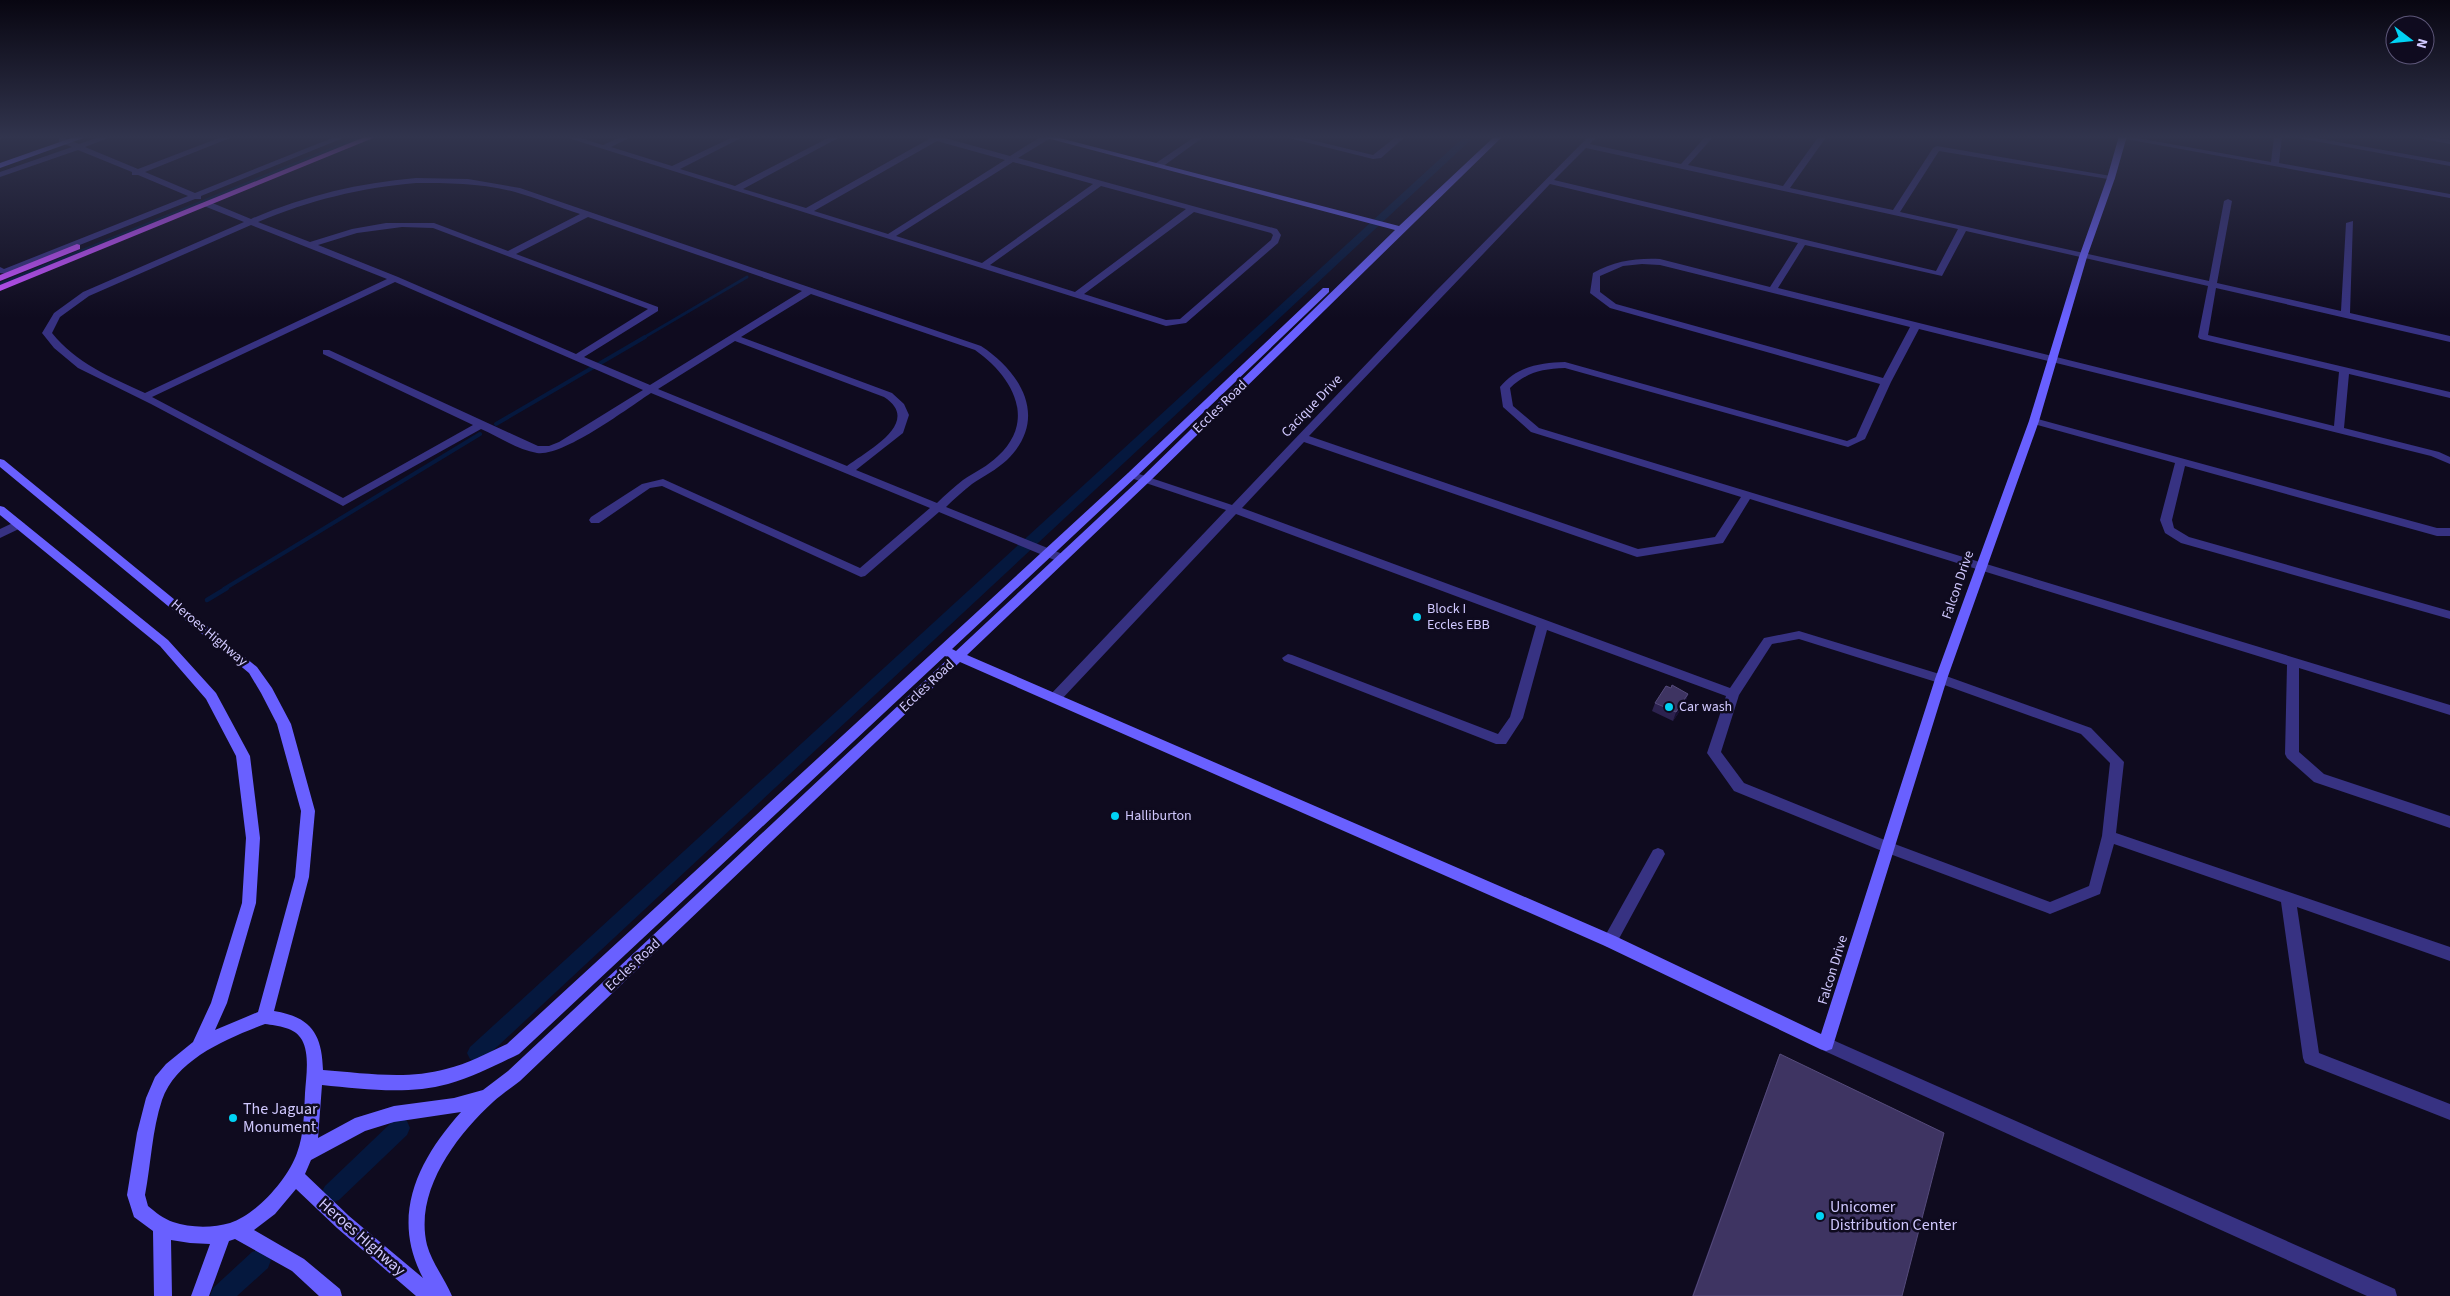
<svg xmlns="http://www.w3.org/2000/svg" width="2450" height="1296" font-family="'Source Sans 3',sans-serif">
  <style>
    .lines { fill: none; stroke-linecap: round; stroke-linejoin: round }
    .stream-far2 { stroke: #05183e; stroke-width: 3 }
    .stream-far1 { stroke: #05183e; stroke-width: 4 }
    .stream { stroke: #05183e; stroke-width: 4.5 }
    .canal { fill: #05183e; fill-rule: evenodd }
    .street { fill: #373282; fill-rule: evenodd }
    .secondary { fill: #6960ff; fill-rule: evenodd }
    .primary { fill: #c350ff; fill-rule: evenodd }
    .wall { fill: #2c224f }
    .shaded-wall { fill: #191134 }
    .building { fill: #3e3462; stroke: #554b7b }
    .poi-dot { fill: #00d3f4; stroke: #0f0b1f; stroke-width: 2 }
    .labels { text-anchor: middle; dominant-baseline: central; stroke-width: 5; stroke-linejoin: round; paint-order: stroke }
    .street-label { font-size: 14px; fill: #d1c9ff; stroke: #0f0b1f }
    .poi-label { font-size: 14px; fill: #d1c9ff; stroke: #0f0b1f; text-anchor: start }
    .near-poi-label { font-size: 16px; fill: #d1c9ff; stroke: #0f0b1f; text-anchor: start }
    .near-street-label { font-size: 16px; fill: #d1c9ff; stroke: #0f0b1f }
  </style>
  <rect width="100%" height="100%" fill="#0f0b1f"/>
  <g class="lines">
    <path class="stream-far2" d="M0 284 364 136
      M643 338 747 277"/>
    <path class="stream-far1" d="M496 424 645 337
      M224 589 480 434"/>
    <path class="stream" d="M207 600 227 588"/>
    <path class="canal" d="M1465 136H1475L484 1059 477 1062 470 1059 467 1053 470 1047Z
      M400 1118 407 1121 410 1128 407 1135 339 1200 332 1203 325 1200 321 1193 325 1186 393 1121Z
      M260 1249 268 1252 271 1260 268 1268 237 1296H210L213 1288 252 1252Z"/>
    <path class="street" d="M0 136H6L0 139Z
      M102 136H113L85 147 138 169 224 136H235L145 172 195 193 337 136H348L201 196V199H195L7 274 0 273V267L4 269 188 196 138 175H132V172L78 150 0 177V172L72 147 59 142V138H65L79 144Z
      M562 136H574L603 145 623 136H633L611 147 672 166 735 136H745L680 169 735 186 832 136H842L743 189 806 208 929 139 924 136H938L1010 156 1042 136H1049V139L1018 158 1277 229 1281 235 1278 243 1186 323 1166 326ZM937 141 1005 160 888 234 814 211ZM1013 162 1093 184 982 263 896 236ZM1101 186 1186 209 1075 292 990 265ZM1194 212 1271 233 1273 235 1271 240 1180 319 1166 320 1084 294Z
      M1196 136H1205L1162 167H1156V163Z
      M1281 136H1295L1373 155 1397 136H1406L1381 158 1373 159Z
      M1589 136H1597L1590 144 1681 164 1706 136H1714L1688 165 1783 186 1819 136H1827L1790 188 1893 210 1933 148 1937 146 2111 176 2115 178 2114 180 1939 151 1900 212 2209 281 2224 201 2228 199 2232 201 2217 283 2341 311 2346 223 2353 221 2350 313 2450 336V342L2216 288 2208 335 2450 392V398L2349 374 2344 428 2439 452 2450 457V464L2431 456 1919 329 1891 382 1865 439 1848 447 1565 368C1542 369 1527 372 1510 388L1513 406 1539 428 2450 705V715L2299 668V752L2324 774 2450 816V828L2314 782 2287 758 2285 754 2287 665 1750 499 1723 543 1637 557 1304 442 1242 508 1730 688 1764 638 1799 631 1946 676 2091 728 2124 762 2116 833 2450 947V961L2297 907 2319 1053 2450 1104V1120L2305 1063 2303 1058 2281 902 2114 844 2100 894 2050 914 2045 912 1882 851 1734 791 1707 753 1726 696 1547 630 1523 718 1506 744H1496L1284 661 1282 658 1288 654 1292 655 1498 734 1510 717 1536 626 1236 514 1060 701H1050L1049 698 1050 695 1226 510 1128 477 1127 475 1128 473H1136L1232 505 1434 293ZM1586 148 1958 229 1936 271 1554 180ZM1550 184 1798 243 1770 287 1660 259C1635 258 1615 261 1593 273L1590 293 1610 308 1880 384 1856 437 1847 441 1565 362C1540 363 1517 366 1500 387L1503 407 1531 432 1741 497 1715 537 1638 549 1309 436ZM1966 231 2208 286 2198 337 2200 339 2339 372 2334 426 1778 288 1805 245 1942 276ZM1642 264 1660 265 1910 327 1883 378 1616 304 1600 292V276L1623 266ZM1799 639 1936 682 2081 734 2110 763 2102 836 2089 886 2050 902 1892 843 1744 783 1721 752 1739 695 1772 644Z
      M2109 136H2126L2271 162 2274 136H2282L2279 163 2450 194V198Z
      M2287 136H2305L2450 162V166Z
      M2408 136H2427L2450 140V144Z
      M416 178 468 179 520 188 981 346C1022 373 1049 419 1007 460 996 470 984 476 972 484 963 491 954 499 946 507L1065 555 1067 558 1061 562 1057 561 939 512 865 576 861 577 662 486 650 488 599 523H591L589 520 591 517 642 484 663 479 860 568 930 508 651 393C628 408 563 457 537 453 518 450 499 437 481 429L343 506 151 404 78 368 54 348 42 333 54 313 83 292 244 222 204 206V202H210L251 219C304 196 358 183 416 178ZM416 183C449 183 482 183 515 192 537 198 558 207 580 214L508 251 434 223H386L352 229 310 242 258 222C310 200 360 188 416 183ZM588 217 802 291 650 385 584 357 658 311V307L516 254ZM251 225 387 279 145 393C110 377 76 363 52 333L60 317 89 296ZM402 227 433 228 648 309 576 354 398 277 318 245 357 233ZM395 282 643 390 559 442 549 446H538L329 350H323V354L473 425 343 498 152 397ZM811 294 975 350C1011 375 1038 419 998 456 988 466 975 472 963 480 954 487 945 495 937 503L856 470 903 433 909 415 904 404 892 393 741 337ZM735 341 884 397C923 422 867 451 847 466L658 389Z
      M2034 418 2437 528H2450V536H2437L2185 466 2172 520 2174 528 2189 537 2450 611V619L2181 543 2165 533 2160 520 2175 463 2030 423 2029 421Z
      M19 520 25 524 23 527 0 538V529Z
      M1658 848 1663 850 1665 854 1615 946 1610 947 1605 946 1602 941 1605 936 1653 850Z
      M1826 1037 2395 1289 2397 1296H2367L1820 1049 1818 1044 1820 1039Z"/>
    <path class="secondary" d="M77 136H89L0 168V163Z
      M1039 136H1052L1399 226 1495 136H1503L1150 481 967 655 1615 936 1821 1034 1935 679 2029 421 2079 257 2107 178 2119 136H2127L2115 178 2087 257 2039 421 1947 679 1832 1049 1826 1051 1820 1049 1605 946 960 662 520 1081C511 1088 501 1095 493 1102 456 1136 414 1191 427 1245 432 1263 445 1279 452 1296H416L337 1228 296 1189 275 1214 254 1230 304 1259 340 1289 342 1296H319L292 1271 235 1239 229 1241 209 1296H191L210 1244 190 1243 171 1240 172 1296H154L153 1231 134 1217 127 1195 137 1133 146 1098 155 1077 166 1064 193 1042 211 1003 242 903 246 838 236 756 206 699 160 646 0 515V506L4 507 168 640 216 693 250 756 260 838 256 903 227 1003 215 1030 258 1012 295 877 301 811 277 724 261 693 249 673 0 467V459L4 460 257 667 272 688 291 724 315 811 309 877 274 1011C311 1017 322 1034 323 1070 363 1073 407 1080 446 1069 468 1064 487 1053 507 1044L1128 473 1323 288H1329V292L1136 477 952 649 956 651 1142 477 1395 230ZM945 656 949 658 508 1071 483 1090 454 1098 394 1106 355 1118 318 1138 322 1085C363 1089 408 1095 448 1084 473 1077 496 1065 519 1054ZM265 1024C278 1026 295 1027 302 1040 310 1055 306 1077 305 1093 304 1113 304 1134 297 1153 288 1179 256 1215 230 1223 213 1228 190 1228 173 1222 164 1219 155 1212 148 1206L145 1195C151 1164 152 1130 162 1100 176 1059 228 1038 265 1024ZM461 1112C418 1160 390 1216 423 1278L349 1216 305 1174 311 1160 365 1131 394 1122Z"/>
    <path class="primary" d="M367 136H378L0 291V285Z
      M77 244 80 245V249L0 281V275Z"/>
  </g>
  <path class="wall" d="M1688 694 1685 703 1673 721 1652 711 1655 703Z
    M1780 1054 1902 1296H1692L1778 1058Z"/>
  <path class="shaded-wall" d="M1688 694 1685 703 1673 721 1676 712Z"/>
  <path class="building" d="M1672 685 1688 694 1676 712 1655 703 1666 686 1671 688Z
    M1780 1054 1944 1133 1902 1296H1693Z"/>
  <linearGradient id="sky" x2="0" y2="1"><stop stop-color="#080611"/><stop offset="0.43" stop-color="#31344d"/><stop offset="1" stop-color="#31344d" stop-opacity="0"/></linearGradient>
  <rect width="2450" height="318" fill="url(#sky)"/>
  <g class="poi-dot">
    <circle cx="1417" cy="617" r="5"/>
    <circle cx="1669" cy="707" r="5"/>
    <circle cx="1115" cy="816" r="5"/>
    <circle cx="233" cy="1118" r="5"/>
    <circle cx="1820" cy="1216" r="5"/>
  </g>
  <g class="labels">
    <g class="street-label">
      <text transform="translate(1312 406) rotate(-46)">Cacique Drive</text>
      <text transform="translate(1220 407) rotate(-44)">Eccles Road</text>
      <text transform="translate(1958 585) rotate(-71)">Falcon Drive</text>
      <text transform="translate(209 633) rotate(40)">Heroes Highway</text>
      <text transform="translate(927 686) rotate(-43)">Eccles Road</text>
      <text transform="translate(633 965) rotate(-43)">Eccles Road</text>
      <text transform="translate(1833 970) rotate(-73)">Falcon Drive</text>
    </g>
    <g class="poi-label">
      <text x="1427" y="609">Block I<tspan x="1427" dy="16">Eccles EBB</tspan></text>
      <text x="1679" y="707">Car wash</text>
      <text x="1125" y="816">Halliburton</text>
    </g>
    <g class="near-poi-label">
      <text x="243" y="1109">The Jaguar<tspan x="243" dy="18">Monument</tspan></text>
      <text x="1830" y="1207">Unicomer<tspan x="1830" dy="18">Distribution Center</tspan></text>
    </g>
    <g class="near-street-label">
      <text transform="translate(362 1237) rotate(41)">Heroes Highway</text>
    </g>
  </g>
  <g transform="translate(2410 40) rotate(106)"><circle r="24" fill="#0f0b1f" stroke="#5d5779"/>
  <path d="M0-4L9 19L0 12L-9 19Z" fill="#00d3f4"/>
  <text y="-8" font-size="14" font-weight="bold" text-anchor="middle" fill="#d1c9ff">N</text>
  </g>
</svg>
